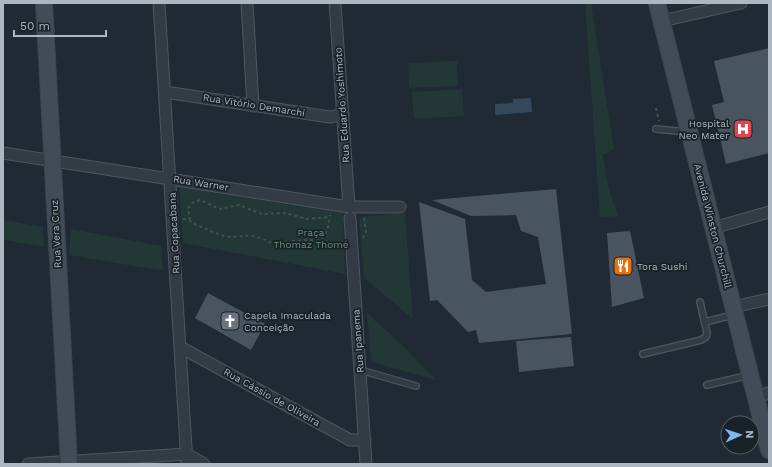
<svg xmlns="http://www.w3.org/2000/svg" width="772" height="467" font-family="'Work Sans',sans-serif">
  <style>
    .green { fill: #223736 }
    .water { fill: #34485b }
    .building { fill: #485560 }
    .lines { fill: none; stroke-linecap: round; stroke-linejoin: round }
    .lane-casing { stroke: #4d5760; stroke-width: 8 }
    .street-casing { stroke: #4d5760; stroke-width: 13 }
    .secondary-casing { stroke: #3c454e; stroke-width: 18 }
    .path { stroke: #3f5253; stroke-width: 2; stroke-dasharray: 3 3; stroke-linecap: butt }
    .lane { stroke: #333c45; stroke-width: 5.5 }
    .street { stroke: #333c45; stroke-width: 11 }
    .secondary { stroke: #414c58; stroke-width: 16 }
    .labels { text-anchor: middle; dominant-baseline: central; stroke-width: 3.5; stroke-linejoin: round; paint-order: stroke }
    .street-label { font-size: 10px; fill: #adb7c2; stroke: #192129 }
    .poi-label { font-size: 10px; fill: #adb7c2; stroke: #192129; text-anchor: start }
    .park-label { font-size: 10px; fill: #66916b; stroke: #192129 }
  </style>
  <rect width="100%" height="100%" fill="#202a34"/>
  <path class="green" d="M585 3H591L614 149 603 155 608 186 618 216 600 218Z
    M457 61 458 86 409 88 408 63Z
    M462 89 464 116 414 119 412 92Z
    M179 187 343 213 345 274 183 243Z
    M405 213 413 319 364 278 359 217Z
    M3 220 43 227 44 247 3 240Z
    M71 229 161 246 163 271 69 255Z
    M367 313 401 344 436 380 371 362Z"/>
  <path class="water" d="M531 98 532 112 495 115V104L513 103V99Z"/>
  <path class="building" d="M769 48V153L726 164 712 105 724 102 714 61Z
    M556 189 572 334 479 343 476 330 468 332 437 300 430 301 419 202 465 219 472 280 486 292 546 284 538 237 521 231 516 215 471 216 432 200Z
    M630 231 644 298 612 307 607 233Z
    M208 293 265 324 251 350 195 318Z
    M571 337 574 366 519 372 516 341Z"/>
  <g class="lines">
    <defs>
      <path id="lane" d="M656 129 687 132
        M705 322 733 315
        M643 354 701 340 706 337 707 333 700 302
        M360 370 416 386
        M707 385 750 375"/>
      <path id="street" d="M159 3 187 464
        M247 3 253 106
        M335 3 349 207
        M662 21 741 3
        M165 92 323 116 331 117 343 114
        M3 153 349 207H400
        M350 218 366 464
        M713 228 769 212
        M733 307 769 299
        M180 347 350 440H365
        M756 397 769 393
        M28 464 187 454 204 464"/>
      <path id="secondary" d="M44 3 69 464
        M657 3 769 450"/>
    </defs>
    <use href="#lane" class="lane-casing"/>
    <use href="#street" class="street-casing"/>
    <use href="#secondary" class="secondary-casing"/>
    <path class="path" d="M656 108 659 121
      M183 219C191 220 192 224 199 226 207 229 216 234 224 236 233 238 243 235 252 236 259 236 265 241 272 243 279 245 286 242 293 241 318 238 326 248 330 215
      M190 220 188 208 192 203 200 200 220 209 239 205 262 214 285 213 307 219 330 217
      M363 238 366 233 364 217"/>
    <use href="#lane" class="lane"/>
    <use href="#street" class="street"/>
    <use href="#secondary" class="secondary"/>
  </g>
  <defs>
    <symbol id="hospital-square" viewBox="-11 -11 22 22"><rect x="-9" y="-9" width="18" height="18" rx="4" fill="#e0444e" stroke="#192129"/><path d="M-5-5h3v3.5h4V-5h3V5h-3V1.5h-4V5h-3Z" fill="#fff"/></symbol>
    <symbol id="restaurant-square" viewBox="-11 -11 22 22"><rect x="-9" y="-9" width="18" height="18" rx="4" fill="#e8710a" stroke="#192129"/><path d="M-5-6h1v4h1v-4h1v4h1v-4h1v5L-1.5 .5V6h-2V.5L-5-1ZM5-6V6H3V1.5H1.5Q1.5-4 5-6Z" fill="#fff"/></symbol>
    <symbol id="church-square" viewBox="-11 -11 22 22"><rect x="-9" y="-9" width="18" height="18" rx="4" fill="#6b7280" stroke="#192129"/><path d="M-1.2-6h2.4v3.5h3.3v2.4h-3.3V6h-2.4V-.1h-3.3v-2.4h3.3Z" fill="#fff"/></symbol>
  </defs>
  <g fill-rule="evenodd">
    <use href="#hospital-square" x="732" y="118" width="22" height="22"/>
    <use href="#restaurant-square" x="612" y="255" width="22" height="22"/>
    <use href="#church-square" x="219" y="310" width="22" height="22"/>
  </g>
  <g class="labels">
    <g class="street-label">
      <text transform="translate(254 105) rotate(9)">Rua Vitório Demarchi</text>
      <text transform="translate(342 105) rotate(-94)">Rua Eduardo Yoshimoto</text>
      <text transform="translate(201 183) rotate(9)">Rua Warner</text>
      <text transform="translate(713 226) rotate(76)">Avenida Winston Churchill</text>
      <text transform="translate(174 233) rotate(-93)">Rua Copacabana</text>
      <text transform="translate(56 234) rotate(-93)">Rua Vera Cruz</text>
      <text transform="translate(358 341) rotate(-94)">Rua Ipanema</text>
      <text transform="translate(272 397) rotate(29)">Rua Cássio de Oliveira</text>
    </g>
    <g class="poi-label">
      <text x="729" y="123" text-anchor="end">Hospital<tspan x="729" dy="12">Neo Mater</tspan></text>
      <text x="637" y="266">Tora Sushi</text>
      <text x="244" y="315">Capela Imaculada<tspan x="244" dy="12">Conceição</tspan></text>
    </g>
    <g class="park-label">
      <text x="311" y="232">Praça<tspan x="311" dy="12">Thomaz Thomé</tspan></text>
    </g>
  </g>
  <rect width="772" height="467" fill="none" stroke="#adb7c2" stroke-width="8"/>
  <g transform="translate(740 435) rotate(87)"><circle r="19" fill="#192129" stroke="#545d66"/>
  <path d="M0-3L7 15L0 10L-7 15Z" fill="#81b8f2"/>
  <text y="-6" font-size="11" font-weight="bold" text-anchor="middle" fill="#adb7c2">N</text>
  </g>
  <path d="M14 30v6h92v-6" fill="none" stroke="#adb7c2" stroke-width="2"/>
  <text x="20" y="30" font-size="12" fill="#adb7c2" stroke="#192129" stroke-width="3" paint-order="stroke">50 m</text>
</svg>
